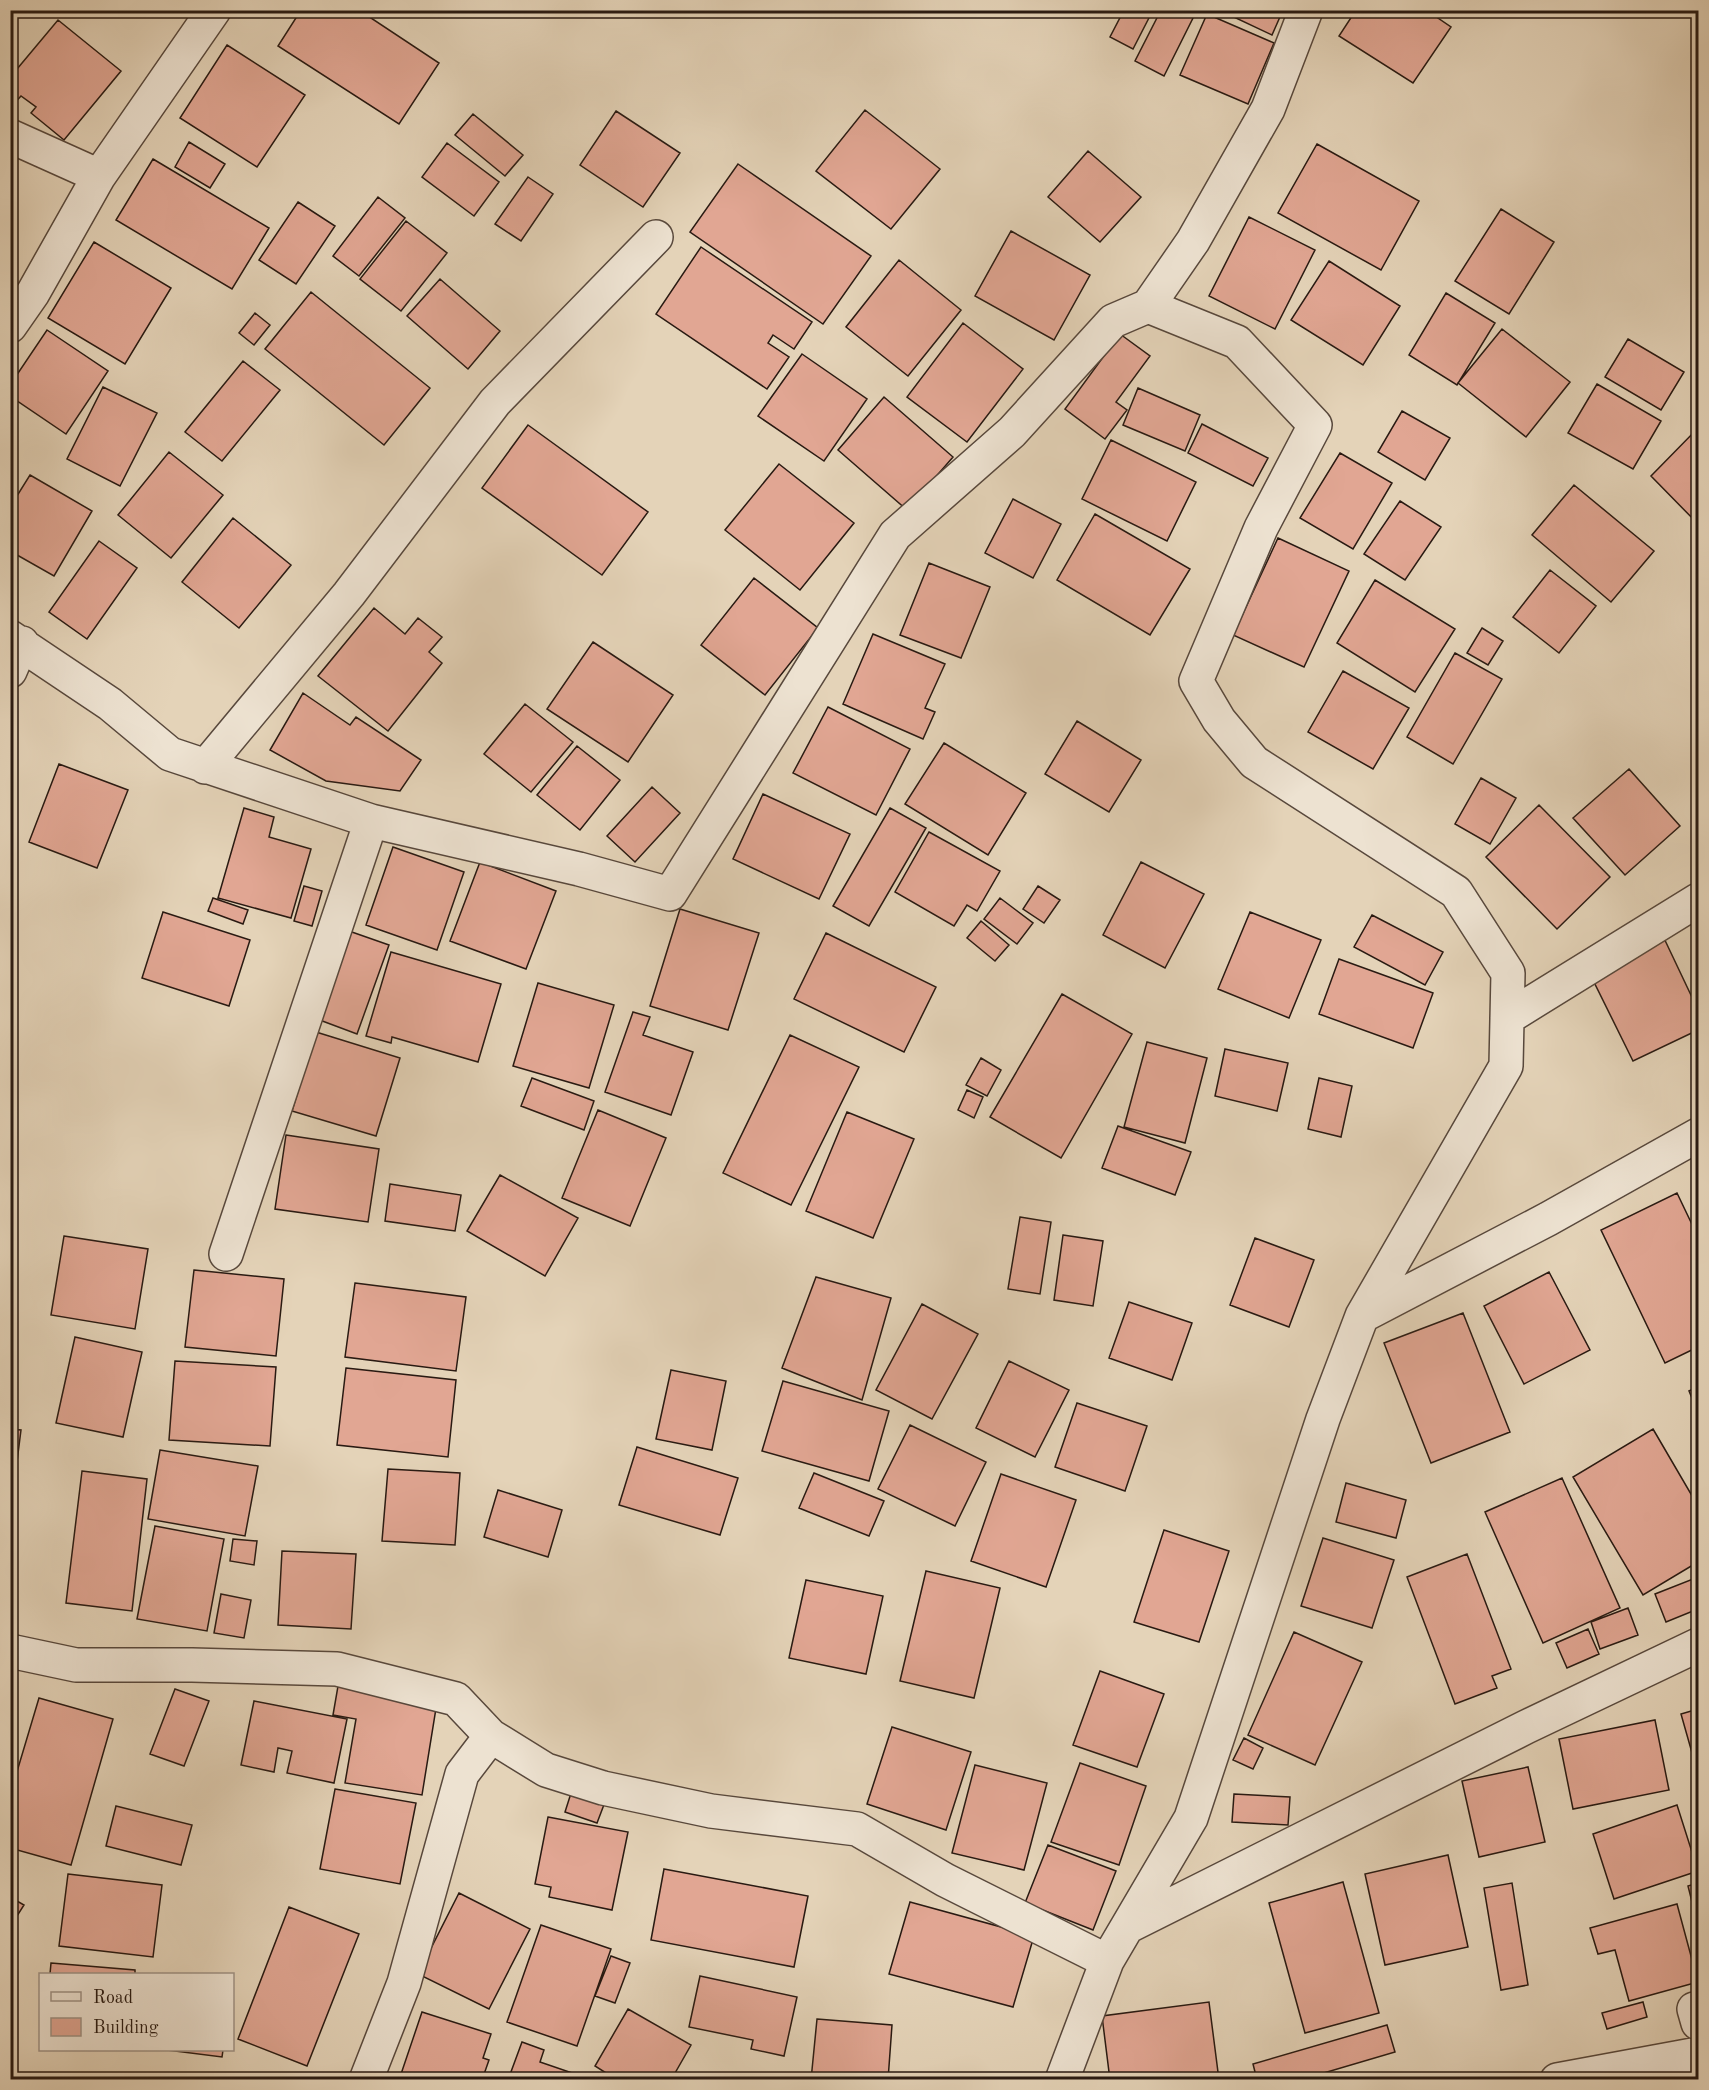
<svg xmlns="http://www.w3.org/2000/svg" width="1709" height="2090" font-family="'Old Standard TT',serif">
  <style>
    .building { fill: #e1a693; stroke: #291a12; stroke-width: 1.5 }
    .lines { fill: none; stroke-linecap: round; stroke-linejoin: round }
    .street-casing { stroke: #58483c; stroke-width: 36 }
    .street { stroke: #ede2d1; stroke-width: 33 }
  </style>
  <rect width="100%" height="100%" fill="#e4d3b8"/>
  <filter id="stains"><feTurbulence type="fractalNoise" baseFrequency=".00333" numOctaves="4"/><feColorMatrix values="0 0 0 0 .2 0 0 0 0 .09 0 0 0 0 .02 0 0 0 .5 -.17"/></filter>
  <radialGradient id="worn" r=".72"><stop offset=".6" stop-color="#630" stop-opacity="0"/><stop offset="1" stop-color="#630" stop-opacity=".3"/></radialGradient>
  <path class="building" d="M301 10H359L439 63 399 124 278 46Z
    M1124 10H1153L1133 49 1110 37Z
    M1161 10H1182L1194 16 1164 76 1135 61Z
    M1219 10H1283L1272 35Z
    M1356 10H1426L1451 27 1413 83 1339 36Z
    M1207 14 1274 43 1248 104 1180 75Z
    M58 20 121 71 64 140 31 113 36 107 21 96 10 108V74L12 75Z
    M227 45 305 95 257 167 180 118Z
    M865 110 940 169 891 229 816 171Z
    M616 111 680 153 643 207 580 165Z
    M473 114 523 155 505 176 455 135Z
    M189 142 225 164 210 188 175 167Z
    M447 143 499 182 474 216 422 177Z
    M1317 144 1419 201 1381 270 1278 213Z
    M1088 151 1141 197 1100 242 1048 197Z
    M153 159 269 228 232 289 116 220Z
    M738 164 871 256 823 324 690 232Z
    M528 177 553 194 521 241 495 224Z
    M378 197 405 218 359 276 333 256Z
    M298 202 335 226 296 284 259 260Z
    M1501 209 1554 242 1509 314 1455 281Z
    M1249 217 1315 250 1275 329 1209 296Z
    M406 221 447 253 401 311 360 279Z
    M1011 231 1090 275 1054 340 975 296Z
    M94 242 171 288 125 364 48 318Z
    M701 247 812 322 794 349 773 335 768 343 789 357 767 389 656 314Z
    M899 260 961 310 908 376 846 327Z
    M1329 261 1400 306 1363 365 1291 320Z
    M440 279 500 331 468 369 407 316Z
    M311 292 430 388 384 445 265 349Z
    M1446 293 1495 323 1457 385 1409 355Z
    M255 313 270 325 254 345 239 333Z
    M963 323 1023 369 967 442 907 397Z
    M1502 329 1570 382 1526 437 1458 383Z
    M47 330 108 371 66 434 10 396V385Z
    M1120 334 1150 356 1116 402 1127 410 1105 439 1065 409Z
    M1628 339 1684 372 1661 410 1605 377Z
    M802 354 867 399 824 461 758 416Z
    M243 361 280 390 222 461 185 432Z
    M1597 384 1661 421 1633 469 1568 433Z
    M103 387 157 413 120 486 67 459Z
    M1138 388 1200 415 1185 451 1123 425Z
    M884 397 953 457 907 510 838 450Z
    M1402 411 1450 438 1425 480 1378 452Z
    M1202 424 1268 458 1253 486 1188 453Z
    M528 425 648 512 602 575 482 488Z
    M1698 428V524L1651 476Z
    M1111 440 1196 482 1167 541 1082 499Z
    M169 452 223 495 171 558 118 515Z
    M1340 453 1392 483 1353 549 1300 518Z
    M779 464 854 523 800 590 725 530Z
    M30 475 92 511 54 576 10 551V507Z
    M1574 485 1654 551 1611 602 1532 535Z
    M1013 499 1061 524 1033 578 985 553Z
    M1400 501 1441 527 1405 580 1364 554Z
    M1095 514 1190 569 1150 635 1057 580Z
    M233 518 291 565 239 628 182 582Z
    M1278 538 1349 571 1304 667 1233 635Z
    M99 541 137 568 87 639 49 612Z
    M929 563 990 587 961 658 900 635Z
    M1550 570 1596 606 1559 653 1513 617Z
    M754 578 818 628 765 695 701 645Z
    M1375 580 1455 629 1415 692 1337 643Z
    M374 608 405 634 418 618 442 637 429 652 442 663 388 731 318 676Z
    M1482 628 1503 641 1488 665 1467 653Z
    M873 634 945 664 925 708 935 712 923 739 843 704Z
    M593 642 673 695 628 762 547 709Z
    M1455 653 1502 679 1453 764 1407 737Z
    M1343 671 1409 708 1373 769 1308 732Z
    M303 693 350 725 356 717 421 760 400 791 326 781 270 750Z
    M525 704 573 742 531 792 484 754Z
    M828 707 910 749 876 815 793 773Z
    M1077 721 1141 760 1109 812 1045 774Z
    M944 743 1026 793 988 855 905 804Z
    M577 746 620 780 580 830 537 795Z
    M59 764 128 790 97 868 29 842Z
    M1629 769 1680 826 1625 875 1573 818Z
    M1481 778 1516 798 1490 844 1455 824Z
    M652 787 680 813 635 862 607 836Z
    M763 794 850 834 819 899 733 859Z
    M1539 805 1610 877 1557 929 1486 857Z
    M244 808 274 817 269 837 311 849 291 918 218 898Z
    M890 808 926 828 869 926 833 906Z
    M929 832 1000 871 977 911 967 905 954 926 895 892Z
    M393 847 464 872 437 950 366 925Z
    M480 862 556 891 526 969 450 941Z
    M1141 862 1204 894 1165 968 1103 935Z
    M304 886 322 891 312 926 294 921Z
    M1038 886 1060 900 1044 923 1023 909Z
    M213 898 248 910 243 924 208 911Z
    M1000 898 1033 923 1017 944 984 919Z
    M680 909 759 933 728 1030 650 1006Z
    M163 912 250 940 229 1006 142 978Z
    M1250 912 1321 940 1289 1018 1218 989Z
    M1372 915 1443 952 1425 985 1354 947Z
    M981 921 1009 945 995 961 967 938Z
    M349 931 389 945 357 1034 317 1019Z
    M826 933 936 987 904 1052 794 999Z
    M1662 934 1698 1010V1030L1633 1061 1588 970Z
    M391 952 501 984 478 1062 392 1037 391 1043 366 1036Z
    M1339 959 1433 993 1413 1048 1319 1014Z
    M538 983 614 1005 589 1088 513 1066Z
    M1062 994 1132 1034 1061 1158 990 1117Z
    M633 1012 650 1017 643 1035 693 1052 671 1115 605 1092Z
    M316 1032 400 1058 376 1136 292 1111Z
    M790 1035 859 1067 791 1205 723 1173Z
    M1147 1042 1207 1058 1185 1143 1124 1127Z
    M1225 1049 1288 1063 1277 1111 1215 1096Z
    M981 1058 1001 1070 987 1096 966 1085Z
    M532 1078 594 1101 584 1130 521 1106Z
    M1319 1078 1352 1086 1341 1137 1308 1129Z
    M967 1090 983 1097 974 1118 958 1110Z
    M598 1110 666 1138 630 1226 562 1198Z
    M847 1112 914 1139 873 1238 806 1211Z
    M1118 1126 1191 1152 1175 1195 1102 1168Z
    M286 1135 379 1149 368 1222 275 1209Z
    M500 1175 578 1218 545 1276 467 1231Z
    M390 1184 461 1195 455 1231 385 1221Z
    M1677 1193 1698 1237V1347L1665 1363 1601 1230Z
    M1020 1217 1051 1222 1040 1294 1008 1289Z
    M1063 1235 1103 1241 1093 1306 1054 1300Z
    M64 1236 148 1249 135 1329 51 1315Z
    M1255 1238 1314 1260 1289 1327 1230 1305Z
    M194 1270 284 1279 276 1356 185 1347Z
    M1549 1272 1590 1350 1524 1384 1484 1306Z
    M816 1277 891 1298 862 1400 782 1368Z
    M355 1283 466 1297 456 1371 345 1357Z
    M1129 1302 1192 1323 1172 1380 1109 1358Z
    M922 1304 978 1334 932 1419 876 1390Z
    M1463 1313 1510 1432 1431 1463 1384 1343Z
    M75 1337 142 1352 123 1437 56 1423Z
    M175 1361 276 1367 270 1446 169 1440Z
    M1009 1361 1069 1390 1035 1457 976 1428Z
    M346 1368 456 1380 448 1457 337 1445Z
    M671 1370 726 1381 712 1450 656 1439Z
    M783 1381 889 1411 869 1481 762 1451Z
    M1698 1387V1413L1689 1391Z
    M1077 1403 1147 1426 1125 1491 1055 1467Z
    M910 1425 986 1462 955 1526 878 1489Z
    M10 1429 21 1430 11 1509H10Z
    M1653 1429 1698 1506V1562L1643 1595 1573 1477Z
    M637 1447 738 1478 720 1535 619 1505Z
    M160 1450 258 1466 245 1536 148 1519Z
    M388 1469 460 1473 455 1545 382 1541Z
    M82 1471 147 1479 132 1611 66 1603Z
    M814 1473 884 1501 869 1536 799 1508Z
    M1001 1474 1076 1500 1046 1587 971 1561Z
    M1562 1478 1620 1608 1543 1643 1485 1512Z
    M1346 1483 1406 1500 1396 1538 1336 1522Z
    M498 1490 562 1510 548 1557 484 1537Z
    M155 1526 224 1539 207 1631 137 1619Z
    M1164 1530 1229 1551 1199 1642 1134 1622Z
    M1323 1538 1394 1560 1372 1628 1301 1606Z
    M233 1539 257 1541 254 1565 230 1561Z
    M282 1551 356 1554 351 1629 278 1625Z
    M1467 1554 1511 1669 1492 1676 1497 1688 1455 1704 1407 1577Z
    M926 1571 1000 1588 974 1698 900 1681Z
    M1698 1577V1609L1666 1622 1655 1594Z
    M806 1580 883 1596 866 1674 789 1658Z
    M221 1594 251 1600 244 1638 214 1633Z
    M1628 1608 1638 1635 1600 1649 1591 1622Z
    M1588 1629 1599 1654 1567 1668 1556 1643Z
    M1294 1632 1362 1662 1315 1765 1248 1735Z
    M1100 1671 1164 1694 1137 1767 1073 1745Z
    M338 1686 437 1702 422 1795 345 1783 356 1719 333 1715Z
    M175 1689 209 1701 184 1766 150 1754Z
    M39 1698 113 1719 71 1865 10 1848V1795Z
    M254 1701 347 1719 334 1783 287 1773 292 1751 278 1748 274 1772 241 1765Z
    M1698 1709V1774L1681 1714Z
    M1655 1720 1669 1790 1573 1809 1559 1739Z
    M892 1727 971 1752 946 1830 867 1804Z
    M1244 1738 1263 1748 1253 1769 1233 1760Z
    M1080 1763 1146 1786 1119 1865 1051 1842Z
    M975 1765 1047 1783 1024 1870 952 1853Z
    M1528 1767 1545 1842 1479 1857 1462 1781Z
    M335 1789 416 1803 400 1884 320 1869Z
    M572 1790 605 1802 597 1823 565 1812Z
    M1234 1794 1290 1797 1288 1825 1232 1822Z
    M1677 1805 1698 1871 1614 1899 1593 1834Z
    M116 1806 192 1825 181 1865 106 1846Z
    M548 1817 628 1832 612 1910 549 1897 551 1887 535 1884Z
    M1048 1845 1116 1871 1093 1930 1025 1903Z
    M1448 1855 1468 1947 1385 1965 1365 1874Z
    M664 1869 808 1896 794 1967 651 1940Z
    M68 1874 162 1885 153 1957 59 1946Z
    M1343 1882 1379 2013 1305 2033 1269 1903Z
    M1512 1883 1528 1985 1501 1990 1484 1888Z
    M1698 1883V1926L1688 1886Z
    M459 1893 530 1929 489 2009 418 1974Z
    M10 1897 24 1905 10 1927Z
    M910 1902 1034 1936 1013 2007 889 1974Z
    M1677 1904 1698 1982 1629 2001 1615 1950 1598 1954 1590 1928Z
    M289 1907 359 1934 307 2066 238 2039Z
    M541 1925 611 1949 577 2046 507 2022Z
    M611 1956 630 1963 615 2003 595 1996Z
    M51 1963 135 1970V1974H50Z
    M700 1976 797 1997 784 2056 751 2049 753 2040 689 2027Z
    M1209 2002 1219 2080H1110L1102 2016Z
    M1643 2002 1647 2017 1607 2029 1602 2013Z
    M628 2009 691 2045 671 2080H617L595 2066Z
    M422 2012 491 2034 483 2058 489 2060 482 2080H399Z
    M817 2019 892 2025 888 2080H811Z
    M1387 2025 1395 2052 1300 2080H1257L1253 2064Z
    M522 2042 544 2050 540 2062 581 2076 580 2080H508Z
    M167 2050H223L222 2057Z
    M1698 2069V2080H1621Z"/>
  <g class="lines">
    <defs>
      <path id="street" d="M10 136 99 176
        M10 326 33 293 99 176 214 10
        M10 637 110 704 170 754 371 821 579 869 670 894 895 535 1012 432 1113 321 1148 306 1193 241 1268 109 1306 10
        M10 671 22 643
        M205 767 349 594 495 402 656 237
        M1507 1018 1698 900
        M226 1254 371 821
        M1362 1316 1548 1219 1698 1135
        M10 1651 76 1665H192L337 1669 456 1699 491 1736 546 1770 603 1788 711 1811 857 1829 945 1880 1107 1961
        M1127 1927 1526 1727 1698 1645
        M1694 2009 1698 2023
        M366 2080 404 1983 462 1774 491 1736
        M1062 2080 1107 1961 1191 1818 1323 1419 1362 1316 1506 1066 1508 973 1456 892 1254 762 1219 720 1196 681 1261 528 1315 425 1237 342 1148 306
        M1557 2080 1698 2054"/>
    </defs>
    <use href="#street" class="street-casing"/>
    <use href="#street" class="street"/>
  </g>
  <rect width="1709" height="2090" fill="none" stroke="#e4d3b8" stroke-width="36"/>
  <rect x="12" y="12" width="1685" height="2066" fill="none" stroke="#291a12" stroke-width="3"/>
  <rect x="18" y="18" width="1673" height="2054" fill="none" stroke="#291a12" stroke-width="1.5"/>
  <rect x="39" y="1973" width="195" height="78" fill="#ede2d1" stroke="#9f9285" stroke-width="1.5"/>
  <rect x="51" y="1992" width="30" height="9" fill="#ede2d1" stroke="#9f9285" stroke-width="1.5"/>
  <text x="93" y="2003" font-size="18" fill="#291a12">Road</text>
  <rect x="51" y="2018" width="30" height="18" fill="#e1a693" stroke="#9f9285" stroke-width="1.5"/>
  <text x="93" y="2033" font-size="18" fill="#291a12">Building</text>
  <rect width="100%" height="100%" filter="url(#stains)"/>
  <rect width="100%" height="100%" fill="url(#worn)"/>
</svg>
